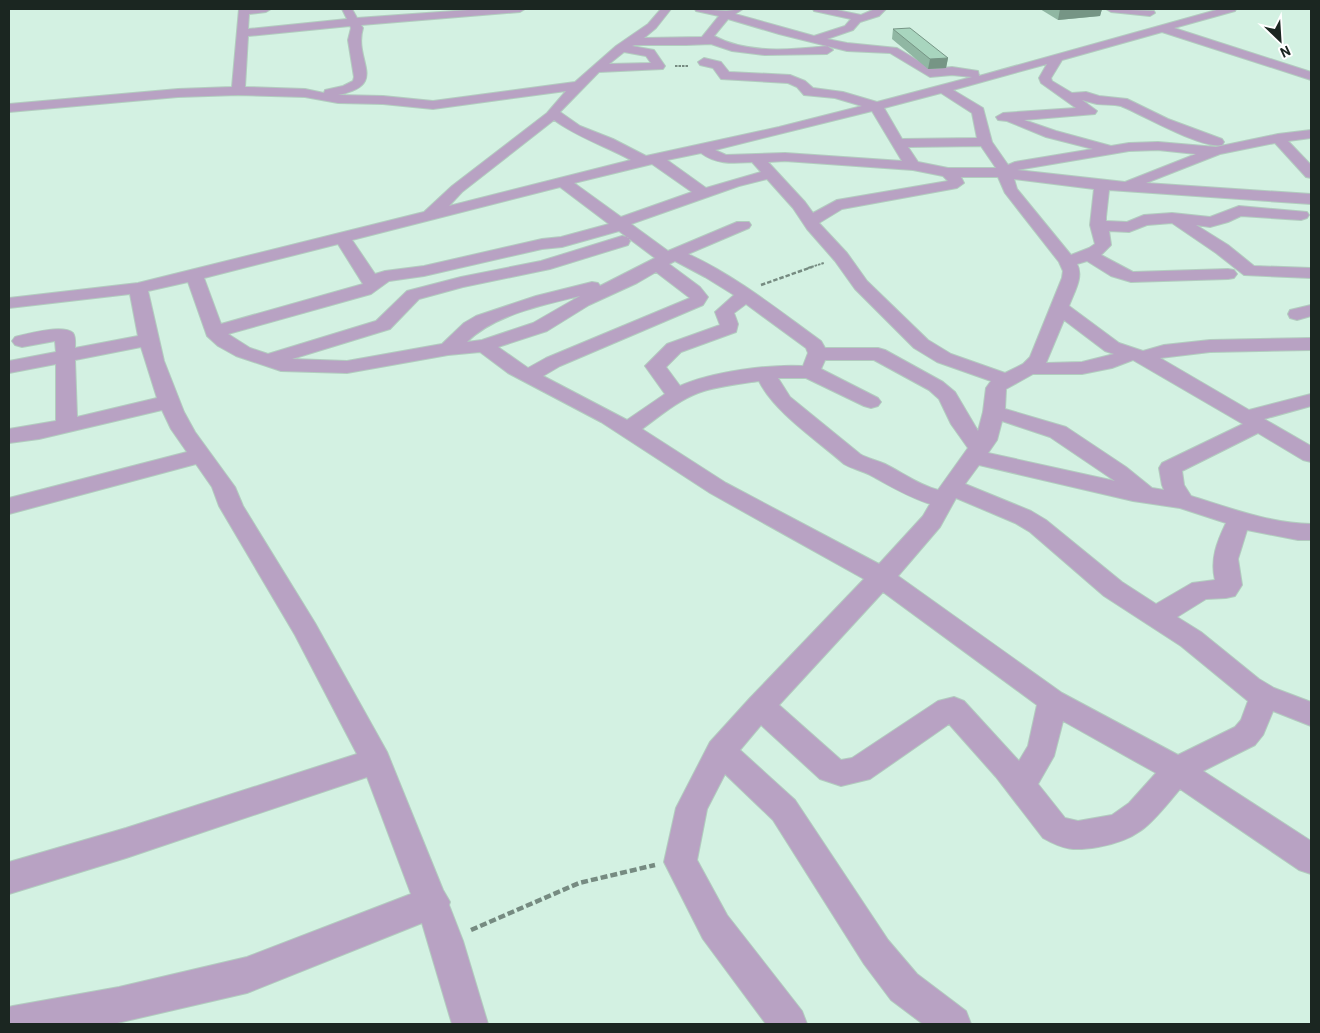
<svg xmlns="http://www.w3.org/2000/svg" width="1320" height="1033" font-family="Barlow,sans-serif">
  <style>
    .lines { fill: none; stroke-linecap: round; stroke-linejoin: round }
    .minor-casing { stroke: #b2ccbf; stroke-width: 2 }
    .path-far2 { stroke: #768b81; stroke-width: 2; stroke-dasharray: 2.5 1; stroke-linecap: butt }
    .path-far1 { stroke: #768b81; stroke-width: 2.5; stroke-dasharray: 4.5 2; stroke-linecap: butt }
    .path { stroke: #768b81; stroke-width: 4.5; stroke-dasharray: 7 3; stroke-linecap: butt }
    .minor { fill: #b8a2c3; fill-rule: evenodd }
    .wall { fill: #90b7a3 }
    .shaded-wall { fill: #769585 }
    .building { fill: #a8d5be; stroke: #769585 }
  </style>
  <rect width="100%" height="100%" fill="#d3f1e2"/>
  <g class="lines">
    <defs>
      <path id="minor" d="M239 9H271L266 12 249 14 248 29 347 19 342 9H352L357 18 482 9H525L520 12 361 25 363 28C353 61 390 84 338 95L383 96 433 101 575 82 616 46 648 24 661 9H671L656 28 644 38 702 37 719 16 696 11 695 9 726 11 743 9 735 14 814 36 845 26 851 19 814 11 813 9H832L861 15 875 9H886L879 16 860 22 853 30 827 39 847 43 897 48 932 69 952 67 978 71 979 76 1220 9H1236L1235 11 1174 28 1311 72V80L1162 32 1062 60 1051 78 1052 81 1072 93 1086 92 1099 96 1127 99 1168 119 1222 139 1224 142 1222 145C1203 150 1141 114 1121 106 1113 104 1105 105 1097 104 1092 103 1087 101 1082 100L1097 111 1095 114 1024 120 1056 131 1111 146 1129 143 1158 142 1216 147 1278 134 1311 130V138L1288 141 1311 165V178L1306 177 1275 143 1220 154 1146 183 1311 194V204L1109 190 1106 217V221L1127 222 1144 215 1172 213 1210 217 1239 206 1307 212 1309 215 1307 218 1301 220 1241 216 1228 222 1210 227 1196 225 1228 245 1254 266 1311 268V278L1244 275 1216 253 1172 223 1147 225 1129 232 1109 231 1111 245 1101 255 1133 272 1228 269 1234 270 1237 274 1234 278 1228 279 1131 282 1111 276 1087 261 1077 264C1084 277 1074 292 1069 306L1119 343 1143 351 1164 345 1210 340 1311 338V350L1210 352 1160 358 1249 410 1311 394V406L1264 419 1311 446V462L1303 460 1258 433 1182 471 1184 485 1191 496C1230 508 1269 523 1311 524V540H1298L1247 530 1238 559 1242 585 1235 596 1226 598 1206 599 1177 617 1201 632 1259 679 1274 688 1311 702V726L1273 711 1263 735 1255 745 1203 771 1311 841V874L1299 870 1180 789C1152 822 1142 839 1098 847 1074 851 1064 850 1043 838L996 777 949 724 870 779 841 786 820 779 761 725 740 750 795 800 888 940 917 974 966 1011 971 1024H923L891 1000 864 964 773 820 725 774 707 809 697 860 727 915 802 1011 807 1024H766L703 939 664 862 676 808 710 742 750 698 864 579 710 493 601 422 508 373 480 352 448 355 347 373 281 371 236 356 218 346 207 336 188 282 148 291 164 361 184 412 195 432 235 487 243 506 315 623 387 752 443 890 450 902 449 905 463 941 488 1024H452L422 923 247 993 113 1024H9V1007L13 1006 119 987 247 957 411 894 367 777 126 858 9 894V862L126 828 357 754 295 635 219 506 212 487 196 464 9 514V498L187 452 171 429 162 410 39 439 9 443V429L56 421V364L9 373V361L56 352 55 341 22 347 15 345 12 341 15 337C27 334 63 324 73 333 76 337 75 344 75 348L138 336 130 294 9 308V298L138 283 424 212 452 186 547 113 566 91 433 109 383 104 338 103 305 97 238 95 178 97 9 112V104L178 89 232 87ZM728 19 779 34 847 51 890 53 930 77 952 75 972 77 877 102 843 92 813 88 805 81 790 75 729 72 721 62 704 58 698 62 700 65 713 68 721 79 788 83 797 87 804 95 835 98 862 106 779 127 646 156 613 139 580 126 560 112 599 72 663 69 665 66 654 50 632 46 635 45H686L711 44 732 51 765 55 827 54 833 50 827 46C791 50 747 54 714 36ZM350 26 351 28 348 40 354 77 353 81 343 86 325 90 324 93 305 89 245 87 248 36ZM624 52 646 56 651 63 609 64ZM1047 64 1039 78 1041 83 1076 108 1003 113 996 117 998 120 1007 121 1046 137 1093 149 1015 162 1008 165 992 142 983 108 953 90ZM941 93 972 113 977 138 902 139 884 108ZM872 111 902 161 785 153 726 155 715 150ZM554 120C577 137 605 146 631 160L449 206 462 192ZM981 146 996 168H948L918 162 908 147ZM1158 150 1196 154 1125 182 1017 170 1129 151ZM701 153C717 165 733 163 752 162L761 172 706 188 667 160ZM785 161 913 170 943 176 948 181 837 200 813 213 805 202 768 162ZM652 164 692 192 621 217 574 183ZM961 177H998L1005 193 1059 262 1063 271 1062 278 1030 357 1023 364 1005 373 951 354 928 340 867 281 847 253 819 223 842 209 957 188 964 183ZM767 179 793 208 807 229 835 261 855 289 914 348 937 362 991 381 986 388 983 412 978 431 955 392 943 382 885 350 878 348H825L821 341C778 310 736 276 688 254L749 228 751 225 749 222H737L668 251 631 224 739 186ZM1014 179 1094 189 1090 225 1095 244 1089 248 1071 255 1017 189ZM560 187 609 224 561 237 542 239 424 266 385 271 375 274 352 240ZM619 231 655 258 600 286 598 283 592 282 536 296 476 316 464 323 442 344 347 361 292 359 390 329 419 299 463 287 550 269 628 245 630 241 628 237 622 236 541 261 461 277 407 291 376 321 268 354 250 348 228 334 371 294 389 281 424 276 542 249 562 247ZM338 244 363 284 221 324 204 278ZM675 261 705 277 734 295 715 312 720 325 667 344 645 366 665 394 627 420 543 376 560 366 703 305 708 297 700 287 669 264ZM656 272 690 298 546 358 528 368 498 347 547 331 589 305 637 283ZM580 296 533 323 482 340 467 342C494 315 543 305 580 296ZM746 304 806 348 808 353 803 366C769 364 711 372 680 386L666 367 681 352 736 332 738 324 734 313ZM1064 320 1105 351 1114 354 1082 362 1046 363ZM141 347 157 398 77 417 75 360ZM825 360H874L929 390 939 399 951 424 968 448 938 490C919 485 903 473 885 464 877 460 868 459 860 454L790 397 778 378H806L864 406 871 408 878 406 881 402 878 398 821 369ZM1133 360 1243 424 1162 463 1159 468 1162 485 1164 490 1152 488 1126 467 1066 427 1005 409 1006 389 1033 374H1082L1112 368ZM759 381C774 412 818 441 844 464 852 469 861 470 870 475 890 486 908 497 930 504L923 516 879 564 726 483 642 429C660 416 677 401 698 393 718 386 739 384 759 381ZM1002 421 1050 437 1115 481 988 453 997 440ZM979 465 1133 501 1180 508 1226 523C1217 542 1210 559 1215 580L1192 583 1156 604 1122 582 1046 520 1031 511 965 484ZM956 498 1015 523 1030 532 1104 596 1181 646 1248 701 1241 720 1235 727 1178 755 1062 693 898 576 940 527ZM883 592 1037 705 1028 746 1019 761 964 701 954 697 938 701 852 758 841 760 779 705ZM1063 721 1156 773 1129 803 1112 815 1078 821 1065 818 1038 784 1054 756Z
        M1106 9 1154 11 1155 13 1150 16 1111 12Z
        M1311 305V316L1297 320 1290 318 1288 314 1290 310Z"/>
    </defs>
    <use href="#minor" class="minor-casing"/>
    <path class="path-far2" d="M675 66H688
      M808 268 824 263"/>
    <path class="path-far1" d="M761 285 812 267"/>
    <path class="path" d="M471 930 579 883 655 865"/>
    <use href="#minor" class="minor"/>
  </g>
  <path class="wall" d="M1040 9H1102L1100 16 1058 20Z
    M893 29 948 58 946 68 928 69 892 39Z"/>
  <path class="shaded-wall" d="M1060 9H1102L1100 16 1058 20Z
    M948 58 946 68 928 69 930 59Z"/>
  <path class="building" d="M910 28 948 58 930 59 893 29Z"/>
  <rect width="1320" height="1033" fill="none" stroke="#1b2621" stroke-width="20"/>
  <g transform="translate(1280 40) rotate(155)" stroke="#ffffff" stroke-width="4" paint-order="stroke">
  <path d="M0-4L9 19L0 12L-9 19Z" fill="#1b2621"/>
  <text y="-8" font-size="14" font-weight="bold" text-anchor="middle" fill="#1b2621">N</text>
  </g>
</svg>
